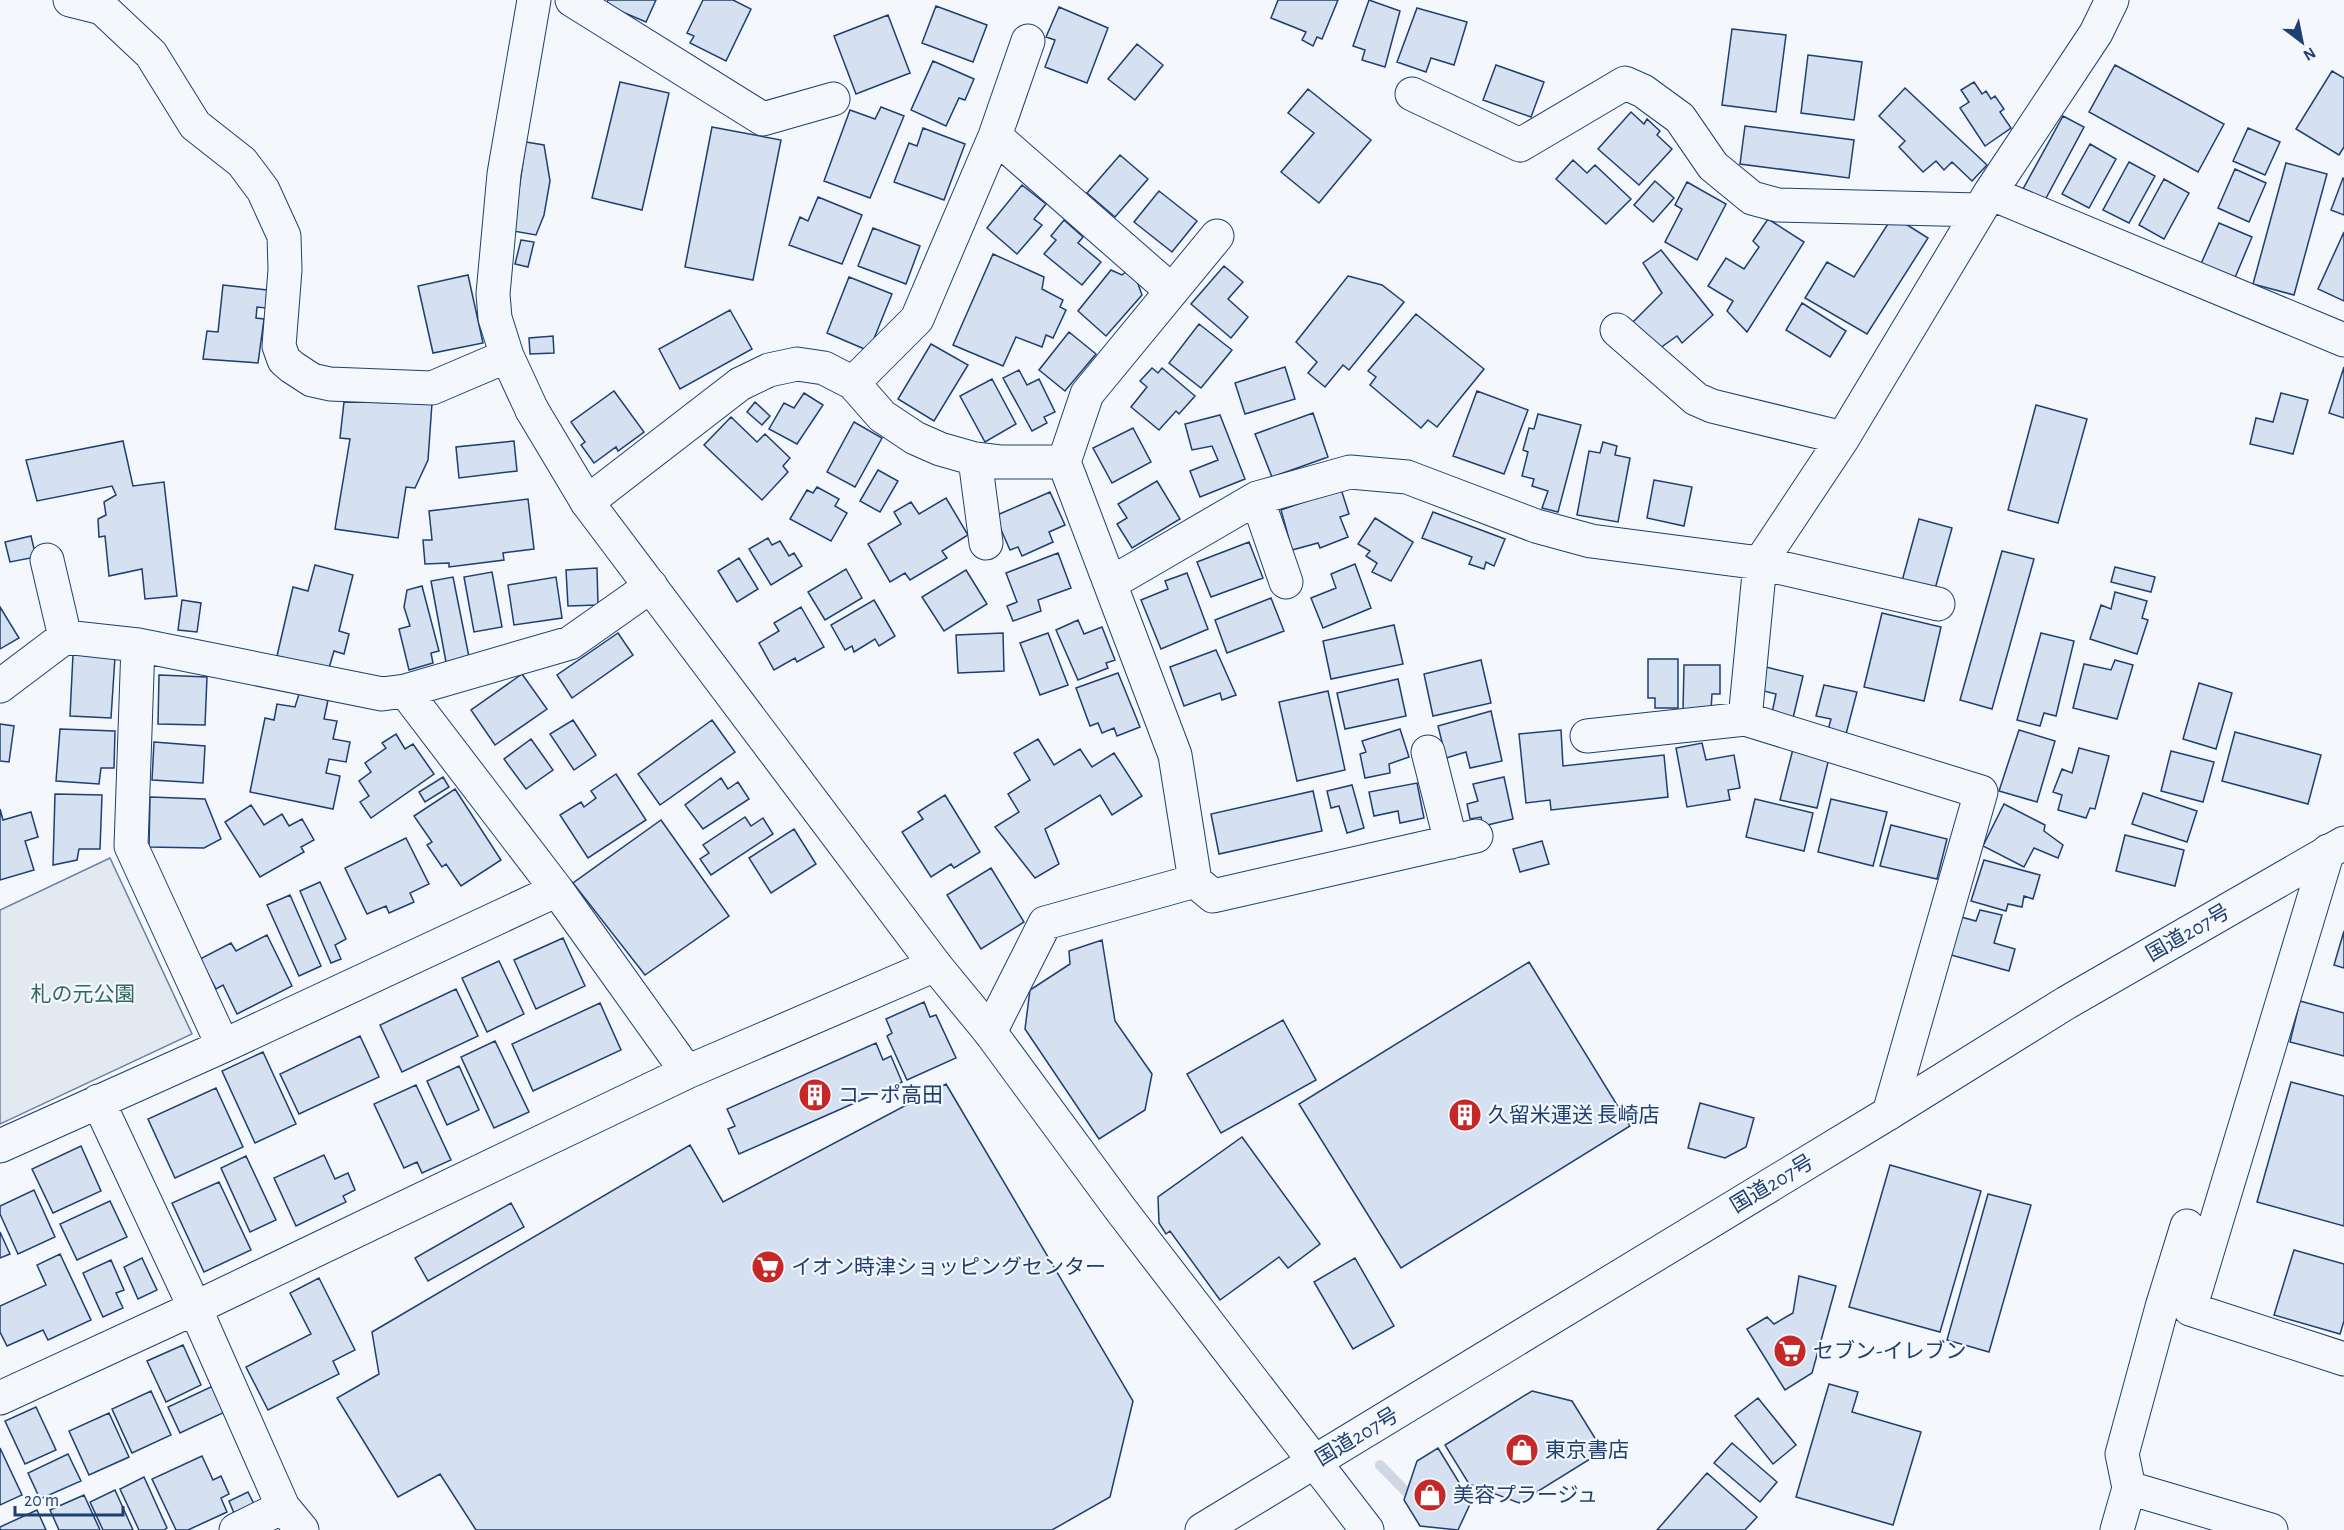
<svg xmlns="http://www.w3.org/2000/svg" width="2344" height="1530" font-family="'Alegreya Sans','Noto Sans JP',sans-serif">
  <style>
    .green { fill: #e3e9f0; stroke: #687fa3; stroke-width: 1.5 }
    .lines { fill: none; stroke-linecap: round; stroke-linejoin: round }
    .stream { stroke: #cfd7e4; stroke-width: 10 }
    .building { fill: #d5e0f0; stroke: #1d3f73; stroke-width: 1.5 }
    .minor-casing { stroke: #1d3f73; stroke-width: 35 }
    .tertiary-casing { stroke: #1d3f73; stroke-width: 35 }
    .trunk-casing { stroke: #1d3f73; stroke-width: 35 }
    .minor { stroke: #f4f7fb; stroke-width: 33 }
    .tertiary { stroke: #f4f7fb; stroke-width: 33 }
    .trunk { stroke: #f4f7fb; stroke-width: 33 }
    .labels { text-anchor: middle; dominant-baseline: central; stroke-width: 4.5; stroke-linejoin: round; paint-order: stroke }
    .street-label { font-size: 21px; fill: #1d3f73; stroke: #f4f7fb }
    .park-label { font-size: 21px; fill: #2c6c60; stroke: #f4f7fb }
    .poi-label { font-size: 21px; fill: #1d3f73; stroke: #f4f7fb; text-anchor: start }
  </style>
  <rect width="100%" height="100%" fill="#f4f7fb"/>
  <path class="green" d="M110 858 192 1034 0 1124V910Z"/>
  <g class="lines">
    <path class="stream" d="M1380 1465 1415 1501"/>
  </g>
  <path class="building" d="M608 0H656L646 22 606 5Z
    M703 0H733L751 9 726 61 690 43 694 36 687 33Z
    M1278 0H1338L1322 39 1317 37 1313 46 1302 40 1306 32 1271 18Z
    M1369 0 1400 11 1385 67 1362 60 1365 50 1353 46Z
    M936 6 987 25 973 62 922 43Z
    M1059 7 1108 28 1087 83 1045 67 1055 40 1046 37Z
    M1417 8 1467 22 1454 65 1431 58 1426 72 1397 62Z
    M888 15 910 73 856 94 834 36Z
    M1732 29 1786 35 1776 112 1722 105Z
    M1137 44 1163 65 1135 100 1108 79Z
    M1808 55 1862 62 1854 120 1801 113Z
    M933 61 974 79 965 100 959 98 946 126 911 110Z
    M1496 65 1544 82 1531 117 1483 100Z
    M2115 65 2224 124 2198 172 2089 112Z
    M2332 71 2344 78V147L2339 155 2296 129Z
    M620 82 669 93 642 210 592 198Z
    M1974 82 1982 94 1986 91 1991 99 1995 96 2004 109 2000 112 2011 128 1985 146 1960 108 1969 102 1961 90Z
    M1905 88 1987 165 1972 181 1952 162 1944 170 1936 161 1923 172 1899 147 1905 141 1879 116Z
    M1308 89 1371 140 1319 203 1281 172 1314 133 1288 113Z
    M881 107 904 116 870 198 824 181 850 110 875 119Z
    M1631 112 1644 124 1647 119 1660 131 1657 135 1672 149 1639 185 1598 149Z
    M2063 116 2084 127 2045 200 2023 189Z
    M1745 126 1854 140 1849 178 1740 164Z
    M712 127 781 140 753 280 685 267Z
    M923 128 965 144 944 200 894 182 909 143 917 146Z
    M2248 128 2280 142 2265 175 2233 161Z
    M526 142 544 145 550 181 544 215 536 235 513 231Z
    M2090 144 2116 159 2089 208 2062 194Z
    M1120 155 1148 179 1115 217 1087 193Z
    M1573 160 1587 173 1595 165 1631 199 1606 224 1556 179Z
    M2129 162 2155 176 2129 223 2103 210Z
    M2286 163 2327 174 2294 295 2253 284Z
    M2235 169 2266 183 2249 222 2218 208Z
    M2343 178 2344 179V215L2331 210Z
    M2164 179 2189 193 2164 239 2139 225Z
    M1655 181 1674 198 1653 222 1634 205Z
    M1687 182 1726 204 1697 260 1665 242 1682 209 1675 205Z
    M1022 185 1046 204 1034 219 1042 225 1017 254 987 228Z
    M1159 191 1197 221 1172 252 1134 222Z
    M818 197 862 215 842 264 789 245 800 217 808 221Z
    M1893 216 1928 238 1867 334 1805 298 1827 262 1854 277Z
    M1768 219 1804 242 1747 332 1727 311 1733 301 1708 286 1726 258 1744 269 1759 247 1753 241Z
    M1064 220 1083 237 1078 243 1101 262 1082 285 1044 254 1056 240 1051 236Z
    M2219 223 2252 237 2234 280 2200 266Z
    M873 228 920 246 906 284 858 266Z
    M2344 232V301L2318 289Z
    M521 240 534 242 528 267 515 264Z
    M1661 250 1713 315 1682 343 1677 336 1660 348 1632 323 1662 293 1643 263Z
    M993 254 1044 277 1042 289 1063 300 1060 307 1066 310 1053 338 1046 335 1042 347 1016 337 1003 366 953 345Z
    M1224 266 1243 282 1228 299 1248 317 1231 338 1191 304Z
    M1111 270 1122 275 1127 271 1137 281 1142 295 1106 336 1078 311Z
    M468 275 483 343 433 353 418 286Z
    M1348 276 1382 285 1404 302 1349 370 1343 365 1325 387 1308 373 1317 362 1296 342Z
    M849 277 892 294 869 351 827 333Z
    M223 285 267 290 266 308 257 307 256 318 264 319 258 363 203 359 207 331 218 332Z
    M1802 303 1846 331 1830 357 1786 330Z
    M730 310 752 349 680 389 659 349Z
    M1416 314 1484 369 1437 427 1428 420 1421 428 1370 385 1376 377 1368 371Z
    M1199 324 1232 350 1201 388 1169 363Z
    M1069 332 1096 354 1065 391 1039 370Z
    M553 336 554 353 530 354 529 338Z
    M931 344 968 365 934 421 898 399Z
    M1285 367 1295 399 1245 414 1235 383Z
    M2344 367V418L2329 413Z
    M1152 368 1158 373 1162 368 1195 396 1179 414 1176 411 1159 430 1131 407 1147 387 1140 381Z
    M1019 370 1027 385 1039 379 1055 412 1044 417 1047 423 1032 431 1003 378Z
    M992 379 1016 424 985 442 960 396Z
    M614 391 644 432 618 451 616 447 594 463 581 445 585 442 571 422Z
    M1477 391 1528 410 1504 474 1453 456Z
    M804 393 823 405 797 444 769 429 784 403 794 408Z
    M2281 393 2308 400 2293 454 2250 444 2256 418 2273 422Z
    M344 402 432 403 428 460 415 488 406 487 398 538 335 529 350 439 340 438Z
    M755 402 770 416 762 425 747 412Z
    M2036 405 2087 419 2058 523 2008 510Z
    M1313 413 1328 457 1272 477 1255 434Z
    M1538 414 1581 425 1558 512 1542 508 1548 491 1532 486 1534 479 1522 476 1528 452 1523 450 1529 428 1534 429Z
    M1220 415 1245 479 1200 497 1190 471 1218 460 1212 446 1192 450 1185 424Z
    M731 417 757 442 765 434 790 458 783 466 788 472 762 500 704 445Z
    M854 422 882 438 855 487 827 472Z
    M1133 428 1151 462 1112 483 1093 448Z
    M123 441 133 486 164 482 177 596 145 599 142 569 109 576 105 536 99 537 98 519 106 515 104 502 116 495 112 486 37 501 26 460Z
    M514 441 517 471 459 478 456 447Z
    M1603 442 1617 446 1615 455 1630 458 1618 522 1577 515 1589 451 1600 453Z
    M878 470 898 481 880 512 860 501Z
    M1654 480 1692 487 1684 526 1647 518Z
    M1157 481 1180 519 1132 548 1117 524 1127 518 1118 504Z
    M817 487 839 499 835 506 847 513 831 541 790 519 807 490 813 493Z
    M1341 489 1349 514 1340 517 1348 537 1320 548 1318 543 1292 550 1281 510Z
    M1050 492 1065 525 1049 532 1053 542 1022 556 1018 547 1010 550 995 516Z
    M946 498 968 535 942 551 947 558 910 580 905 573 890 582 868 544 901 524 894 512 911 502 919 514Z
    M528 499 534 549 503 553 504 560 449 567V563L425 564 423 540H432L429 511Z
    M1433 512 1505 539 1494 566 1486 562 1484 569 1469 564 1472 557 1422 538Z
    M1375 518 1413 542 1391 581 1372 572 1377 563 1366 556 1370 551 1358 544Z
    M1919 519 1952 528 1935 589 1902 581Z
    M31 536 36 557 10 562 5 542Z
    M768 538 772 545 780 541 789 556 794 553 802 566 771 585 749 549Z
    M1249 542 1263 578 1211 597 1197 562Z
    M2002 551 2034 559 1992 709 1960 700Z
    M1058 553 1071 588 1038 600 1041 611 1013 621 1007 606 1017 602 1006 573Z
    M739 558 758 589 737 602 718 571Z
    M1355 564 1371 608 1323 628 1311 598 1336 588 1331 574Z
    M315 565 353 575 339 631 349 634 344 654 334 651 329 668 277 656 293 587 308 591Z
    M2115 567 2155 577 2151 592 2111 582Z
    M597 568 598 605 568 606 566 570Z
    M846 569 862 598 825 620 808 592Z
    M966 570 987 604 944 631 922 597Z
    M492 572 502 627 474 632 464 577Z
    M1187 573 1208 629 1161 649 1141 600 1168 589 1165 581Z
    M453 577 469 657 446 662 431 581Z
    M556 577 562 618 514 625 508 585Z
    M422 586 439 651 431 653 433 663 409 670 399 629 410 626 404 607 407 590Z
    M2115 592 2147 601 2142 618 2148 620 2137 654 2090 639 2101 605 2111 609Z
    M1271 598 1284 631 1227 653 1215 620Z
    M182 600 201 603 197 632 178 630Z
    M874 600 895 636 879 646 875 639 854 652 852 646 845 650 831 625Z
    M0 607 19 638 0 649Z
    M801 607 824 647 797 662 795 658 774 670 759 643 779 631 774 623Z
    M1882 613 1941 627 1924 701 1864 687Z
    M1078 620 1084 634 1102 627 1115 660 1106 663 1108 668 1078 680 1056 630Z
    M1394 625 1403 664 1331 679 1323 641Z
    M618 633 633 655 572 698 557 675Z
    M1003 633 1004 671 958 673 956 635Z
    M1048 633 1068 685 1040 695 1020 643Z
    M2041 633 2074 641 2056 716 2044 713 2040 726 2017 720Z
    M1216 650 1236 695 1222 700 1220 693 1184 706 1170 667Z
    M73 654 115 657 111 718 70 716Z
    M1648 659H1678V708H1655V698H1648Z
    M1481 660 1491 703 1433 716 1424 674Z
    M2115 660 2133 665 2117 719 2073 708 2084 664 2111 670Z
    M1684 665H1720V694H1712L1711 710H1683Z
    M1766 667 1803 676 1793 718 1772 713 1776 694 1760 690Z
    M1118 673 1140 727 1117 736 1114 728 1102 733 1098 723 1090 726 1076 688Z
    M522 674 547 709 495 745 471 710Z
    M159 675 207 677 205 725 158 724Z
    M1398 679 1406 716 1345 729 1337 693Z
    M2199 683 2232 693 2216 749 2183 739Z
    M1824 685 1857 692 1846 734 1828 730 1831 719 1816 716Z
    M1328 691 1345 770 1297 781 1279 702Z
    M299 694 328 700 324 719 337 721 333 739 350 742 346 762 329 759 326 773 340 776 333 809 250 792 265 718 274 720 277 704 295 707Z
    M1491 711 1502 761 1470 768 1466 752 1446 758 1438 726Z
    M573 720 596 755 574 770 550 734Z
    M712 720 735 752 660 805 638 774Z
    M0 724 14 726 9 762 0 761Z
    M60 729 115 731 114 768H101L99 784 56 781Z
    M1400 729 1409 757 1389 764 1390 773 1365 778 1360 754 1366 752 1362 741Z
    M1561 730 1563 766 1664 755 1668 797 1551 810 1550 800 1526 803 1519 734Z
    M2019 730 2055 741 2037 802 1999 791Z
    M2235 732 2321 755 2308 804 2222 781Z
    M396 734 405 749 413 744 434 774 371 818 360 802 369 796 359 781 371 772 365 763 386 748 382 743Z
    M531 739 553 770 526 789 504 759Z
    M1038 739 1054 765 1080 749 1092 767 1114 753 1142 796 1112 815 1100 795 1045 829 1059 864 1035 878 995 827 1019 812 1008 794 1030 780 1014 753Z
    M154 742 205 746 203 783 152 780Z
    M1702 743 1706 760 1734 755 1740 788 1728 790 1730 800 1687 807 1676 748Z
    M2079 748 2109 756 2095 809 2090 808 2086 818 2058 810 2062 795 2053 792 2062 769 2072 773Z
    M1793 749 1829 758 1817 808 1780 800Z
    M2171 751 2214 762 2203 802 2161 791Z
    M616 774 646 820 588 858 560 815 581 802 584 807 596 798 591 791Z
    M443 777 449 787 425 802 419 792Z
    M1504 777 1513 819 1483 826 1481 817 1470 819 1467 804 1478 801 1473 784Z
    M721 778 728 789 738 782 749 799 703 829 685 805Z
    M1417 783 1424 818 1400 823 1398 811 1374 816 1369 792Z
    M1352 785 1364 828 1347 833 1339 806 1331 808 1327 791Z
    M455 789 501 860 461 886 446 864 442 867 427 845 432 842 414 816Z
    M1313 791 1322 831 1219 854 1211 814Z
    M2143 793 2197 811 2187 842 2132 824Z
    M55 794 102 795 100 849H79L77 860 53 865Z
    M945 795 980 852 954 868 951 864 931 877 902 832 923 819 918 812Z
    M150 797 205 799 221 839 204 848 149 847Z
    M1755 799 1813 813 1804 851 1746 837Z
    M1831 799 1887 812 1873 866 1818 852Z
    M2004 804 2045 825 2044 831 2063 845 2058 858 2034 848 2024 867 1983 846Z
    M251 805 264 825 282 814 289 826 302 819 314 840 301 847 304 852 260 877 225 822Z
    M0 809 3 820 31 812 38 837 25 841 34 870 0 880Z
    M745 817 751 826 763 818 773 834 711 875 700 859 709 853 703 845Z
    M661 820 729 916 645 975 573 883Z
    M1891 825 1947 839 1937 879 1880 866Z
    M794 829 816 864 771 893 749 858Z
    M2125 835 2184 850 2175 886 2116 871Z
    M406 838 429 884 410 893 414 902 389 913 386 906 367 914 345 868Z
    M1542 841 1549 864 1520 872 1513 849Z
    M1984 860 2040 875 2033 899 2024 896 2022 907 2008 904 2006 911 1971 901Z
    M991 868 1024 922 981 949 947 895Z
    M320 882 346 939 335 945 341 959 331 963 300 891Z
    M290 895 321 966 299 976 267 905Z
    M1980 910 2002 915 1994 943 2015 949 2009 971 1951 955 1961 917 1976 921Z
    M2344 931V968L2334 965Z
    M267 935 292 986 237 1014 223 985 216 989 200 959 231 943 236 951Z
    M563 938 585 986 536 1009 514 960Z
    M1102 940 1115 1021 1152 1074 1145 1110 1099 1139 1025 1029 1030 990 1070 964 1069 951Z
    M499 961 524 1014 487 1032 462 978Z
    M1529 962 1630 1126 1401 1268 1299 1104Z
    M456 989 478 1036 402 1072 380 1025Z
    M2300 1001 2344 1013V1056L2290 1042Z
    M924 1002 930 1017 936 1015 956 1058 907 1080 887 1036 892 1033 886 1019Z
    M600 1003 621 1050 533 1091 512 1044Z
    M1283 1020 1316 1080 1221 1133 1187 1074Z
    M360 1036 379 1077 299 1114 280 1074Z
    M495 1041 529 1112 494 1128 461 1057Z
    M876 1043 883 1060 891 1056 902 1082 739 1154 728 1129 735 1126 727 1109Z
    M263 1052 296 1124 255 1143 222 1071Z
    M459 1066 479 1110 447 1125 427 1081Z
    M2291 1082 2344 1096V1226L2257 1202Z
    M946 1084 1133 1401 1110 1497 1052 1530H476L440 1474 398 1497 337 1398 379 1374 372 1332 690 1145 723 1202Z
    M416 1085 451 1160 422 1173 417 1162 404 1168 374 1104Z
    M216 1088 243 1147 175 1178 148 1119Z
    M1700 1103 1754 1118 1746 1147 1725 1158 1688 1148Z
    M1242 1137 1320 1244 1288 1268 1279 1257 1220 1300 1170 1231 1166 1234 1159 1223 1158 1197Z
    M81 1146 101 1191 53 1213 32 1169Z
    M324 1155 335 1179 348 1173 355 1190 343 1196 346 1202 296 1226 274 1178Z
    M246 1156 276 1220 250 1232 221 1168Z
    M1890 1165 1981 1191 1940 1332 1849 1307Z
    M219 1182 251 1250 204 1272 172 1203Z
    M34 1190 55 1237 18 1254 0 1214V1206Z
    M1988 1194 2031 1205 1989 1352 1947 1340Z
    M110 1201 127 1237 77 1260 60 1224Z
    M511 1203 524 1227 428 1281 415 1258Z
    M0 1232 10 1254 0 1258Z
    M2294 1250 2344 1264V1321L2340 1334 2274 1315Z
    M60 1254 91 1320 48 1340 43 1330 7 1346 0 1332V1306L46 1285 37 1265Z
    M142 1258 157 1290 138 1299 124 1267Z
    M1355 1258 1394 1326 1353 1349 1314 1282Z
    M111 1260 124 1290 116 1293 123 1308 103 1317 83 1273Z
    M1799 1276 1836 1286 1812 1373 1785 1390 1747 1329 1767 1317 1774 1324 1793 1313Z
    M319 1278 355 1350 333 1361 339 1374 268 1410 246 1367 311 1334 290 1293Z
    M183 1345 201 1385 166 1402 147 1361Z
    M1829 1384 1858 1392 1852 1412 1921 1432 1893 1525 1796 1497Z
    M213 1386 225 1412 180 1433 168 1407Z
    M151 1391 171 1435 132 1453 112 1409Z
    M1532 1391 1572 1401 1603 1451 1519 1503 1469 1484 1445 1445Z
    M1758 1398 1796 1445 1773 1464 1735 1416Z
    M36 1407 56 1450 25 1464 5 1421Z
    M109 1413 129 1457 89 1475 69 1431Z
    M1732 1443 1777 1482 1760 1502 1714 1463Z
    M0 1448 22 1495 0 1505Z
    M1438 1448 1471 1502 1458 1530 1420 1526 1404 1500 1417 1461Z
    M68 1454 81 1481 40 1499 28 1473Z
    M202 1456 213 1480 221 1476 229 1494 221 1498 227 1512 188 1530H176L152 1479Z
    M1707 1473 1757 1517 1745 1530H1657Z
    M144 1477 167 1528 164 1530H139L120 1489Z
    M115 1490 133 1530H103L90 1502Z
    M248 1492 254 1504 234 1513 229 1501Z
    M84 1495 100 1530H59L50 1510Z
    M37 1510 46 1530H0V1527Z"/>
  <g class="lines">
    <defs>
      <path id="minor" d="M70 0 102 8 151 54 195 125 242 162 263 190 284 236 285 270 279 346 284 360 292 367 312 380 330 384 432 388 507 356
        M572 0 763 119 833 99
        M1412 94 1520 145 1625 83 1643 91 1680 118 1713 166 1752 198 1778 205 1979 210
        M995 136 1172 291
        M1990 193 2344 340
        M1617 330 1696 399 1712 406 1843 438
        M853 383 917 319 995 136 1028 41
        M532 410 507 356 495 318 493 294 504 174 534 0
        M975 459 986 543
        M1064 462 1087 394 1217 236
        M1257 498 1286 582
        M587 502 740 384 769 370 797 364 824 368 853 383 882 416 915 438 940 449 975 459 1000 462H1064L1175 755 1195 881 1045 923 990 1032
        M47 560 65 637
        M1111 583 1257 498 1350 472 1407 477 1536 526 1591 541 1760 563 1843 438 1990 193 2096 33 2112 0
        M138 645 131 846 223 1046
        M0 686 65 637 138 645 382 694 405 691 570 643 651 586
        M405 691 557 890 687 1072
        M1745 719 1760 563 1938 604
        M1587 736 1745 719 1981 792 1889 1113
        M1428 752 1451 842
        M2328 851 2190 1309 2344 1359
        M1195 881 1213 896 1476 836
        M98 1101 195 1308 283 1507 302 1530
        M0 1146 223 1046 557 890
        M0 1398 195 1308 687 1072 935 965
        M2129 1488 2122 1454 2162 1307 2187 1226
        M236 1530 283 1507
        M2117 1530 2129 1488 2271 1530"/>
      <path id="tertiary" d="M532 410 587 502 935 965 990 1032 1121 1210 1367 1530"/>
      <path id="trunk" d="M1202 1530 1889 1113 2066 1003 2344 843"/>
    </defs>
    <use href="#minor" class="minor-casing"/>
    <use href="#tertiary" class="tertiary-casing"/>
    <use href="#trunk" class="trunk-casing"/>
    <use href="#minor" class="minor"/>
    <use href="#tertiary" class="tertiary"/>
    <use href="#trunk" class="trunk"/>
  </g>
  <defs>
    <symbol id="building-disc" viewBox="-11 -11 22 22"><circle r="9.5" fill="#c62828" stroke="#f4f7fb"/><path d="M-4-6H4V6H1V3H-1V6H-4ZM-2.5-4.3h1.7v1.8h-1.7ZM.8-4.3h1.7v1.8H.8ZM-2.5-1h1.7V.8h-1.7ZM.8-1h1.7V.8H.8Z" fill="#fff"/></symbol>
    <symbol id="supermarket-disc" viewBox="-11 -11 22 22"><circle r="9.5" fill="#c62828" stroke="#f4f7fb"/><path d="M-6-5.5h2.5l.6 2H6L4.5 2H-2.5L-4.4-4H-6ZM-1.5 3.2a1.3 1.3 0 1 0 .1 0ZM3 3.2a1.3 1.3 0 1 0 .1 0Z" fill="#fff"/></symbol>
    <symbol id="shop-disc" viewBox="-11 -11 22 22"><circle r="9.5" fill="#c62828" stroke="#f4f7fb"/><path d="M-5-2.5h2.3a2.7 3.5 0 0 1 5.4 0H5L5.5 6h-11ZM-1.5-2.5h3a1.5 2.3 0 0 0-3 0Z" fill="#fff"/></symbol>
  </defs>
  <g fill-rule="evenodd">
    <use href="#building-disc" x="796" y="1076" width="38" height="38"/>
    <use href="#building-disc" x="1446" y="1096" width="38" height="38"/>
    <use href="#supermarket-disc" x="749" y="1248" width="38" height="38"/>
    <use href="#supermarket-disc" x="1771" y="1332" width="38" height="38"/>
    <use href="#shop-disc" x="1503" y="1431" width="38" height="38"/>
    <use href="#shop-disc" x="1411" y="1476" width="38" height="38"/>
  </g>
  <g class="labels">
    <g class="street-label">
      <text transform="translate(2188 933) rotate(-30)">国道207号</text>
      <text transform="translate(1772 1184) rotate(-31)">国道207号</text>
      <text transform="translate(1357 1437) rotate(-31)">国道207号</text>
    </g>
    <g class="park-label">
      <text x="83" y="994">札の元公園</text>
    </g>
    <g class="poi-label">
      <text x="838" y="1095">コーポ高田</text>
      <text x="1488" y="1115">久留米運送 長崎店</text>
      <text x="791" y="1267">イオン時津ショッピングセンター</text>
      <text x="1813" y="1351">セブン-イレブン</text>
      <text x="1545" y="1450">東京書店</text>
      <text x="1453" y="1495">美容プラージュ</text>
    </g>
  </g>
  <g transform="translate(2302 42) rotate(148)" stroke="#f4f7fb" stroke-width="4.5" paint-order="stroke">
  <path d="M0-4.5L10 22L0 15L-10 22Z" fill="#1d3f73"/>
  <text y="-9" font-size="16" font-weight="bold" text-anchor="middle" fill="#1d3f73">N</text>
  </g>
  <path d="M15 1506v9h108v-9" fill="none" stroke="#1d3f73" stroke-width="3"/>
  <text x="24" y="1506" font-size="18" fill="#1d3f73" stroke="#f4f7fb" stroke-width="4.5" paint-order="stroke">20 m</text>
</svg>
